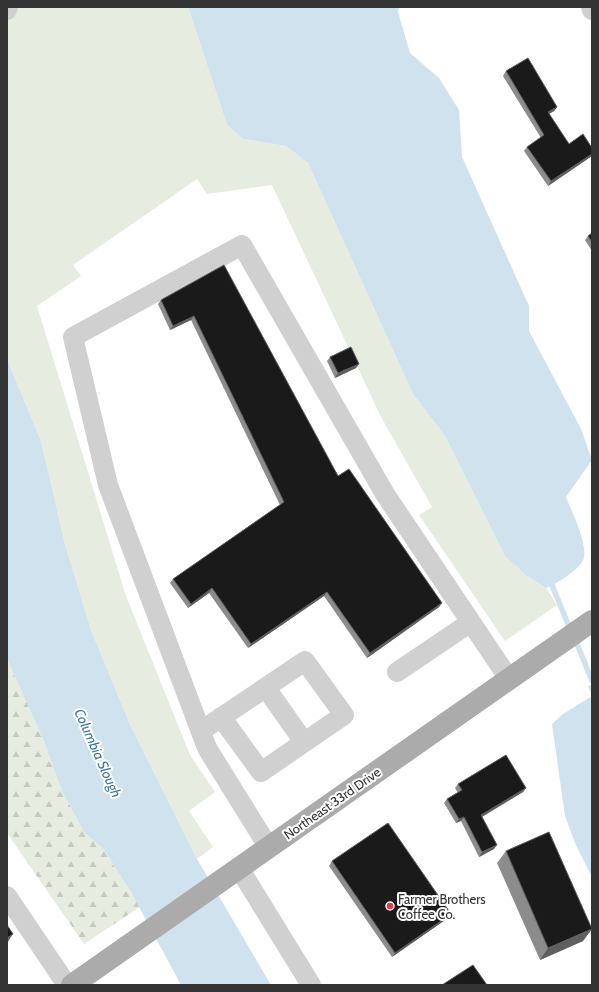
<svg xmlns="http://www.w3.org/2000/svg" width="599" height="992" font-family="Cabin,sans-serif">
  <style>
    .grass { fill: #e6ecdf }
    .forest { fill: url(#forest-firs) }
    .water { fill: #cfe2ee }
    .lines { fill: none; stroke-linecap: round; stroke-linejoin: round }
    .stream { stroke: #cfe2ee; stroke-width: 5.5 }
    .minor { stroke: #d0d0d0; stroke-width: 20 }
    .major { stroke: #ababab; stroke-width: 22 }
    .wall { fill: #8c8c8c }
    .shaded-wall { fill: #5f5f5f }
    .building { fill: #1a1a1a; stroke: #5f5f5f }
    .poi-dot { fill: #e63946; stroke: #fff; stroke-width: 1.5 }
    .labels { text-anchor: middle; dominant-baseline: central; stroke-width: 4; stroke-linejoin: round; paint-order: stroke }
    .street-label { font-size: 13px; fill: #333; stroke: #fff }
    .poi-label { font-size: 13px; fill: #333; stroke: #fff; text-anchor: start }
    .water-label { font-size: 14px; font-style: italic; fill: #3f7597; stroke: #fff }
  </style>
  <defs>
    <pattern id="forest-firs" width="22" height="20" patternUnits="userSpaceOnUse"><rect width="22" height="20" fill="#e6ecdf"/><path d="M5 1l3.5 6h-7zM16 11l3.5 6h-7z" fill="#c6cbc0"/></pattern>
  </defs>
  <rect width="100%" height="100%" fill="#fff"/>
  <path class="grass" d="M7 7H188L227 125 243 139 286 146 308 163 413 394 445 436 505 556 527 576 546 588 557 605 505 641 419 515 432 507 381 417 272 185 207 194 197 179 73 265 81 276 37 306 126 596 190 755 215 792 189 811 213 847 197 859 129 722 91 630 65 544 41 441 7 359Z"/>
  <path class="forest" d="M7 659 43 739 62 791 84 832 104 850 140 907 84 944 7 833Z"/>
  <path class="water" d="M188 7H399L398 12 410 53 439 78 459 110 462 157 529 306V331L581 429 592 460 566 497C572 512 587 542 584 558 581 569 556 584 546 588L527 576 505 556 445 436 413 394 308 163 286 146 243 139 227 125Z
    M7 359 41 441 65 544 91 630 129 722 197 859 271 985H181L132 894 104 850 84 832 62 791 43 739 7 659Z
    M592 685V877L575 843 565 816 552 724 563 714 592 696 588 686Z"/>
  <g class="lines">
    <path class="stream" d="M552 585 570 629
      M575 639 592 681"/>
    <path class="minor" d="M591 7 592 10
      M7 10 8 7
      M397 672 471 622
      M266 688 304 742
      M201 731 305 661 344 715 261 772 221 717
      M269 848 207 748 108 485 73 337 242 245 385 494 509 679
      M239 868 311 985
      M7 896 67 985"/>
    <path class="major" d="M72 985 592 621"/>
  </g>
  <path class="wall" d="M506 71 557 107 554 111 549 114 569 144 592 148V156L548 186 524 151 527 147 541 138 503 76Z
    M592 233V251L585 240 588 236Z
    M224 265 338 476 439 607 367 658 324 596 248 648 209 593 188 608 170 583 173 579 280 505 191 320 170 330 158 304 161 300Z
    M330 357 359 364 356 368 335 378 327 361Z
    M458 784 526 788 523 792 482 817 494 849 479 857 461 821 456 823 444 803 447 799 458 793 455 788Z
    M506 851 583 941 540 960 497 863Z
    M332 861 451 914 448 918 392 957 329 866Z"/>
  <path class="shaded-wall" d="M557 107 554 111 545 116 548 112Z
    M592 154V156L548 186 551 181Z
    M194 316 191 320 170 330 173 326Z
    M359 364 356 368 335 378 338 373Z
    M212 588 209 593 188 608 191 604Z
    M327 592 324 596 248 648 251 644Z
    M442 603 439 607 367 658 370 653Z
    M526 788 523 792 478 819 481 815Z
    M464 817 461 821 456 823 459 819Z
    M497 845 494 849 479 857 482 852Z
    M451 914 448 918 392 957 395 953Z
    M592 929 583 941 540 960 548 948Z
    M13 934 7 943V938Z"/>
  <path class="building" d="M528 58 557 107 548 112 569 144 583 134 592 148V154L551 181 527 147 544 135 506 71Z
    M592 233V242L588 236Z
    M224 265 338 476 349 469 442 603 370 653 327 592 251 644 212 588 191 604 173 579 284 502 194 316 173 326 161 300Z
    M351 347 359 364 338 373 330 357Z
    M506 755 526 788 481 815 497 845 482 852 464 817 459 819 447 799 462 790 458 784Z
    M388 823 451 914 395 953 332 861Z
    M549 832 592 929 548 948 506 851Z
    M7 925 13 934 7 938Z
    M473 965 487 985H442Z"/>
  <circle class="poi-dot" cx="390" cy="906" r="4"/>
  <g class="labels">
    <g class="street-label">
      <text transform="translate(332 803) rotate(-35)">Northeast 33rd Drive</text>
    </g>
    <g class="poi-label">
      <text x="398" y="899">Farmer Brothers<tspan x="398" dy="15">Coffee Co.</tspan></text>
    </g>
    <g class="water-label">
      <text transform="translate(98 753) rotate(66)">Columbia Slough</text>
    </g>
  </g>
  <rect width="599" height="992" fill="none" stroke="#333333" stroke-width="16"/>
</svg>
